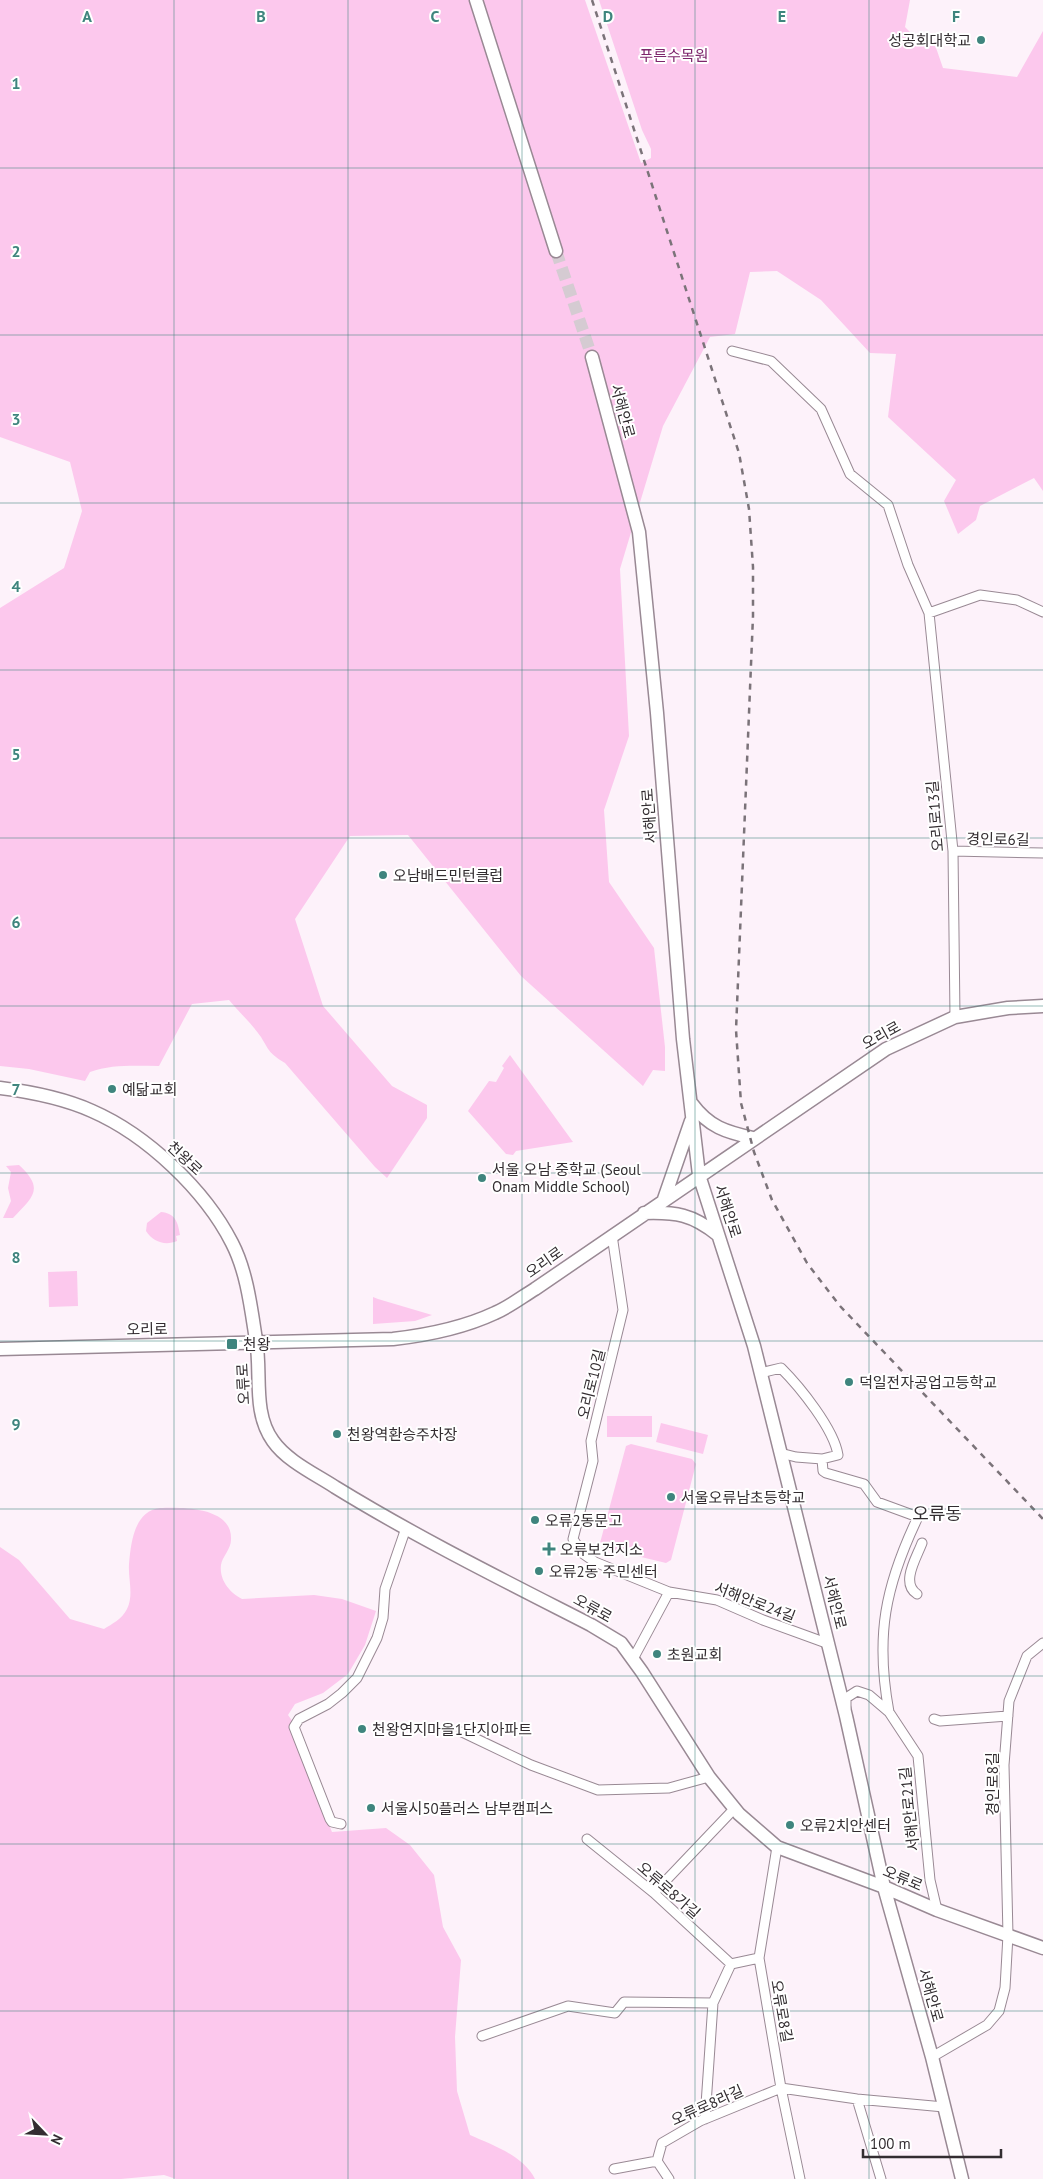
<svg xmlns="http://www.w3.org/2000/svg" width="1043" height="2179" font-family="'PT Sans','Noto Sans KR',sans-serif">
  <style>
    .green { fill: #fcc8ed }
    .lines { fill: none; stroke-linecap: round; stroke-linejoin: round }
    .secondary-tunnel { stroke: #d5cbd2; stroke-width: 12; stroke-dasharray: 12 6; stroke-linecap: butt }
    .street-casing { stroke: #998994; stroke-width: 11 }
    .secondary-casing { stroke: #998994; stroke-width: 15 }
    .street { stroke: #fff; stroke-width: 9 }
    .secondary { stroke: #fff; stroke-width: 12 }
    .rail { stroke: #7b7379; stroke-width: 2.5; stroke-dasharray: 6 6; stroke-linecap: butt }
    .grid { fill: none; stroke: #3f857e; stroke-width: 1; stroke-opacity: 0.55 }
    .poi-dot { fill: #3f857e; stroke: #fff; stroke-width: 2 }
    .labels { text-anchor: middle; dominant-baseline: central; stroke-width: 4; stroke-linejoin: round; paint-order: stroke }
    .poi-label { font-size: 15px; fill: #332d31; stroke: #fff; text-anchor: start }
    .park-label { font-size: 15px; fill: #7d266c; stroke: #fff }
    .street-label { font-size: 15px; fill: #332d31; stroke: #fff }
    .quarter-label { font-size: 18px; fill: #332d31; stroke: #fff }
    .grid-label { font-size: 16px; text-anchor: middle; font-weight: bold; fill: #3f857e; stroke: #fff; stroke-width: 4; stroke-linejoin: round; paint-order: stroke }
  </style>
  <rect width="100%" height="100%" fill="#fdf2fa"/>
  <path class="green" d="M0 0H585L641 163 651 158V149L642 130 599 0H910L905 27 916 38 934 42 943 68 1017 77 1043 31V491L1034 478 980 506 976 520 958 534 944 501 956 480 888 417 896 354 870 353 821 300 777 271 750 272 735 334 710 337 663 426 620 569 629 736 604 810 609 882 654 948 665 1047V1071L653 1070 643 1086 521 976 408 835 350 836 295 919 323 1006 392 1086 427 1105V1118L387 1178 375 1167 285 1063C269 1053 270 1052 261 1037 252 1024 239 1012 229 1000L192 1004 159 1066C136 1066 112 1064 90 1072L85 1081 29 1069 0 1066V608L64 568 82 511 70 462 0 437Z
    M510 1055 573 1142 516 1151 513 1155 506 1154 468 1111 489 1081 496 1082 504 1068 502 1066Z
    M19 1165C45 1189 33 1197 13 1218H3L11 1201 8 1188 11 1172 6 1166Z
    M161 1212C175 1213 178 1222 180 1235L176 1236 177 1241C165 1246 153 1242 146 1231L147 1223Z
    M77 1271 78 1306 49 1307 48 1272Z
    M373 1297 378 1299 432 1315 415 1321 373 1324Z
    M607 1416H652V1437H607Z
    M661 1423 708 1435 703 1454 656 1442Z
    M631 1444 692 1459 696 1464 671 1560 666 1563 604 1548 600 1543 626 1446Z
    M160 1508C183 1507 233 1507 231 1540 231 1549 222 1557 221 1565 219 1580 230 1593 242 1599L314 1595 342 1599 376 1611 365 1645 348 1674 323 1693 295 1704 288 1715 293 1722 289 1727 332 1832 386 1828 410 1845 434 1875 443 1927 461 1960 455 2037 457 2091 470 2135C492 2145 523 2155 535 2179H176L164 2175 121 2179H0V1547L19 1560 70 1619 104 1629C112 1624 122 1619 127 1609 134 1595 128 1579 129 1564 131 1543 134 1511 160 1508Z"/>
  <g class="lines">
    <path class="secondary-tunnel" d="M556 251 592 357"/>
    <defs>
      <path id="street" d="M732 351 771 361 821 409 850 474 888 505 908 565 929 613 953 851 955 1017
        M929 613 980 595 1017 600 1043 612
        M953 851 1043 853
        M612 1235 623 1310 591 1441 593 1461 573 1539 582 1553 595 1562 669 1592 717 1600 763 1620 829 1644
        M760 1373 781 1368C800 1387 834 1429 838 1455L822 1459
        M780 1453 796 1457 822 1459 823 1471 826 1473 864 1484 877 1502 918 1517C885 1586 875 1636 889 1712L869 1695 857 1691 846 1698V1708
        M917 1594C900 1583 917 1557 922 1543
        M633 1659 669 1592
        M889 1712 918 1756 930 1880 937 1910
        M934 1719 940 1721 1008 1716
        M462 1732 531 1765 598 1790 669 1788 709 1777
        M341 1824 332 1822 330 1819 294 1727 299 1719 328 1704 342 1693 357 1678 377 1638 383 1618 385 1589 406 1528
        M587 1839 654 1893 731 1964
        M777 1847 759 1958 781 2088 800 2179
        M654 1893 734 1809
        M482 2036 568 2006 615 2013 624 2002 713 2003
        M932 2057 987 2025 999 2011 1005 1988 1008 1935 1004 1765 1009 1701 1027 1656 1043 1643
        M781 2088 857 2099 944 2107
        M857 2099 881 2179
        M705 2119 713 2003 731 1964 759 1958
        M614 2169 657 2161
        M669 2179 657 2161 662 2143 700 2121 781 2088"/>
      <path id="secondary" d="M476 0 556 251
        M592 357 639 532 657 713 683 1039 699 1175 754 1346 846 1716 884 1887 932 2057 962 2179
        M0 1088C32 1092 63 1098 92 1111 147 1135 205 1190 232 1243 247 1272 251 1308 256 1340 262 1373 252 1412 273 1441 287 1461 315 1474 335 1487 418 1538 505 1581 591 1625L621 1643 642 1672 709 1777 739 1814 777 1847 884 1887 937 1910 1043 1948
        M692 1104C709 1127 726 1132 753 1138
        M664 1199 691 1121
        M644 1213C676 1212 692 1214 718 1235
        M0 1349 393 1339C428 1335 463 1328 495 1313 509 1307 522 1297 535 1289L886 1049 955 1017 1008 1008 1043 1006"/>
    </defs>
    <use href="#street" class="street-casing"/>
    <use href="#secondary" class="secondary-casing"/>
    <use href="#street" class="street"/>
    <use href="#secondary" class="secondary"/>
    <path class="rail" d="M592 0 739 453 749 509 753 567V616L736 1030 741 1103 754 1152 772 1200 807 1263 840 1306 1043 1519"/>
  </g>
  <path class="grid" d="M174 0V2179M348 0V2179M522 0V2179M695 0V2179M869 0V2179M0 168H1043M0 335H1043M0 503H1043M0 670H1043M0 838H1043M0 1006H1043M0 1173H1043M0 1341H1043M0 1509H1043M0 1676H1043M0 1844H1043M0 2011H1043"/>
  <g class="poi-dot">
    <circle cx="981" cy="40" r="5"/>
    <circle cx="383" cy="875" r="5"/>
    <circle cx="112" cy="1089" r="5"/>
    <circle cx="482" cy="1178" r="5"/>
    <rect x="226" y="1338" width="12" height="12" rx="2.5"/>
    <circle cx="849" cy="1382" r="5"/>
    <circle cx="337" cy="1434" r="5"/>
    <circle cx="671" cy="1497" r="5"/>
    <circle cx="535" cy="1520" r="5"/>
    <path d="M546.5 1541.5h5v5h5v5h-5v5h-5v-5h-5v-5h5z"/>
    <circle cx="539" cy="1571" r="5"/>
    <circle cx="657" cy="1654" r="5"/>
    <circle cx="362" cy="1729" r="5"/>
    <circle cx="371" cy="1808" r="5"/>
    <circle cx="790" cy="1825" r="5"/>
  </g>
  <g class="labels">
    <g class="poi-label">
      <text x="971" y="40" text-anchor="end">성공회대학교</text>
      <text x="393" y="875">오남배드민턴클럽</text>
      <text x="122" y="1089">예닮교회</text>
      <text x="492" y="1169">서울 오남 중학교 (Seoul<tspan x="492" dy="17">Onam Middle School)</tspan></text>
      <text x="243" y="1344">천왕</text>
      <text x="859" y="1382">덕일전자공업고등학교</text>
      <text x="347" y="1434">천왕역환승주차장</text>
      <text x="681" y="1497">서울오류남초등학교</text>
      <text x="545" y="1520">오류2동문고</text>
      <text x="560" y="1549">오류보건지소</text>
      <text x="549" y="1571">오류2동 주민센터</text>
      <text x="667" y="1654">초원교회</text>
      <text x="372" y="1729">천왕연지마을1단지아파트</text>
      <text x="381" y="1808">서울시50플러스 남부캠퍼스</text>
      <text x="800" y="1825">오류2치안센터</text>
    </g>
    <g class="park-label">
      <text x="674" y="55">푸른수목원</text>
    </g>
    <g class="street-label">
      <text transform="translate(623 411) rotate(75)">서해안로</text>
      <text transform="translate(649 816) rotate(-94)">서해안로</text>
      <text transform="translate(935 816) rotate(-95)">오리로13길</text>
      <text transform="translate(998 839) rotate(1)">경인로6길</text>
      <text transform="translate(881 1035) rotate(-29)">오리로</text>
      <text transform="translate(185 1158) rotate(43)">천왕로</text>
      <text transform="translate(728 1211) rotate(72)">서해안로</text>
      <text transform="translate(544 1262) rotate(-35)">오리로</text>
      <text transform="translate(147 1329) rotate(-1)">오리로</text>
      <text transform="translate(243 1384) rotate(-93)">오류로</text>
      <text transform="translate(591 1384) rotate(-76)">오리로10길</text>
      <text transform="translate(755 1602) rotate(21)">서해안로24길</text>
      <text transform="translate(835 1602) rotate(76)">서해안로</text>
      <text transform="translate(593 1608) rotate(29)">오류로</text>
      <text transform="translate(992 1784) rotate(-90)">경인로8길</text>
      <text transform="translate(909 1809) rotate(-96)">서해안로21길</text>
      <text transform="translate(903 1878) rotate(23)">오류로</text>
      <text transform="translate(669 1890) rotate(41)">오류로8가길</text>
      <text transform="translate(931 1995) rotate(74)">서해안로</text>
      <text transform="translate(782 2011) rotate(80)">오류로8길</text>
      <text transform="translate(707 2105) rotate(-24)">오류로8라길</text>
    </g>
    <g class="quarter-label">
      <text x="937" y="1513">오류동</text>
    </g>
  </g>
  <g class="grid-label">
    <text x="87" y="22">A</text>
    <text x="261" y="22">B</text>
    <text x="435" y="22">C</text>
    <text x="608" y="22">D</text>
    <text x="782" y="22">E</text>
    <text x="956" y="22">F</text>
    <text x="16" y="89">1</text>
    <text x="16" y="257">2</text>
    <text x="16" y="425">3</text>
    <text x="16" y="592">4</text>
    <text x="16" y="760">5</text>
    <text x="16" y="928">6</text>
    <text x="16" y="1095">7</text>
    <text x="16" y="1263">8</text>
    <text x="16" y="1430">9</text>
  </g>
  <g transform="translate(45 2134) rotate(115)" stroke="#ffffff" stroke-width="4" paint-order="stroke">
  <path d="M0-4L9 19L0 12L-9 19Z" fill="#332d31"/>
  <text y="-8" font-size="14" font-weight="bold" text-anchor="middle" fill="#332d31">N</text>
  </g>
  <path d="M863 2149v8h138v-8" fill="none" stroke="#332d31" stroke-width="2.5"/>
  <text x="870" y="2149" font-size="15" fill="#332d31" stroke="#ffffff" stroke-width="4" paint-order="stroke">100 m</text>
</svg>
